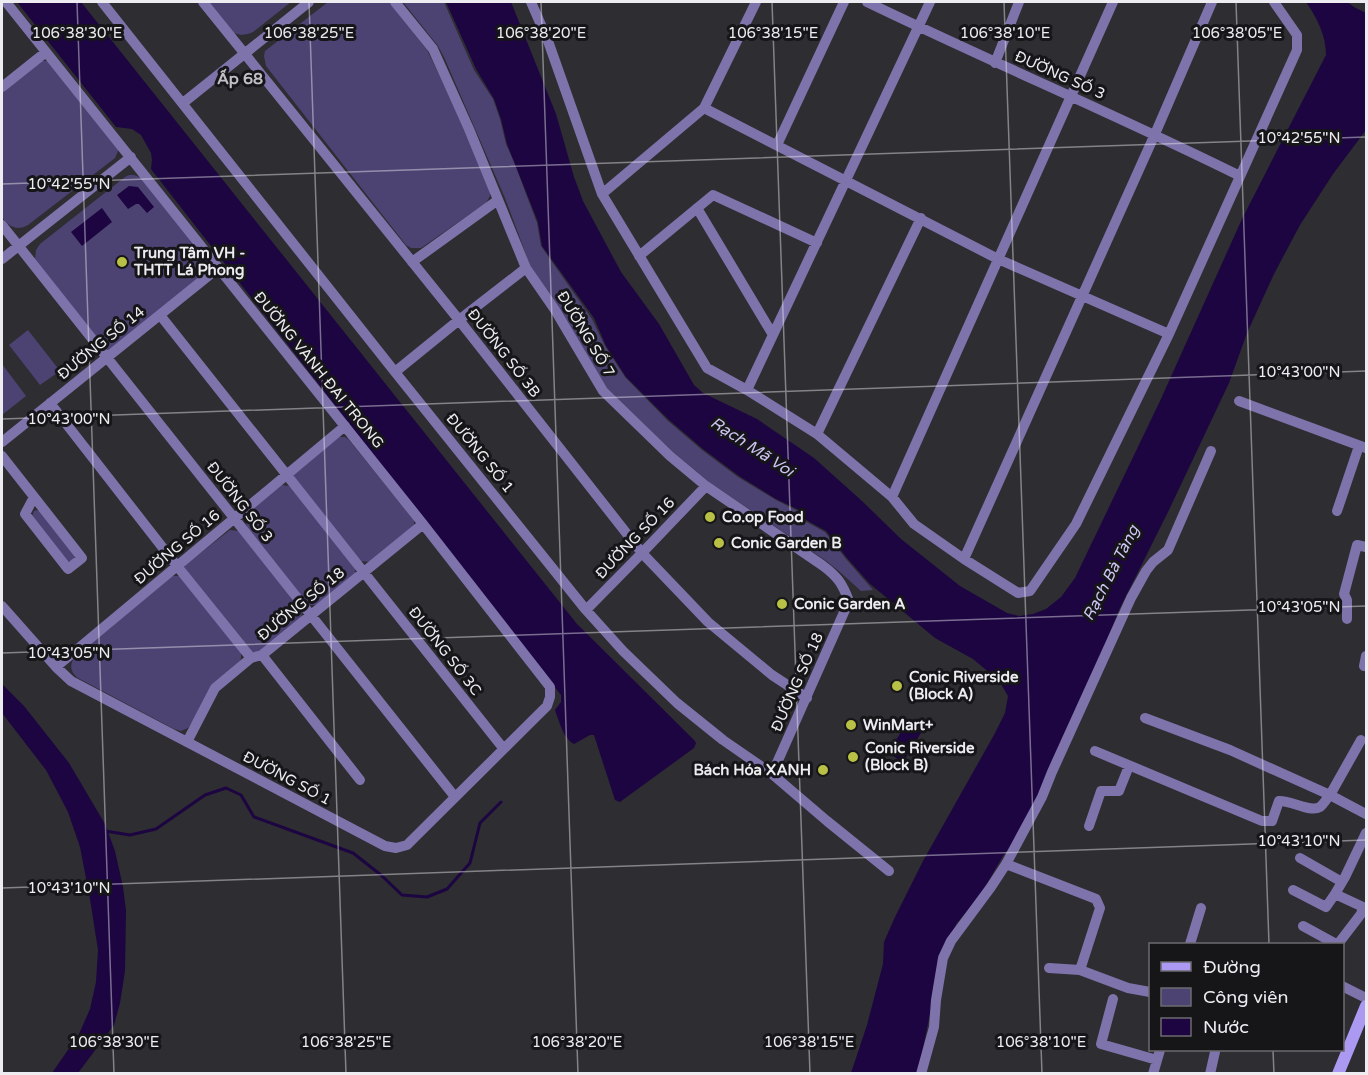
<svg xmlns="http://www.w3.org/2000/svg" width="1368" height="1075" font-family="'Varela Round',sans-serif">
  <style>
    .green { fill: #4d4373 }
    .water { fill: #1c0541 }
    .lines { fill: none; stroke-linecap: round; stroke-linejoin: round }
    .stream { stroke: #1c0541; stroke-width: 3 }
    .street { stroke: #7e73aa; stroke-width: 10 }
    .secondary { stroke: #ab99f2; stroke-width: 12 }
    .ticks { fill: none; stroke: #ededf1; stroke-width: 1.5; stroke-opacity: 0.45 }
    .poi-dot { fill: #b9c046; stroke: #161518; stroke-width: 2 }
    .labels { text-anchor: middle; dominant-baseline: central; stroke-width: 6; stroke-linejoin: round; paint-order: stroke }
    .street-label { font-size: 15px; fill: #ededf1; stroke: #161518 }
    .poi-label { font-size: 15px; font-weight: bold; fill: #ededf1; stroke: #161518; text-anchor: start }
    .neighbourhood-label { font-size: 16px; font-weight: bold; fill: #c1c0c7; stroke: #161518 }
    .water-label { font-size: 16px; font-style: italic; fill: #ccc4f2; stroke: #161518 }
    .ticks-label { font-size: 15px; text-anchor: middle; fill: #ededf1; stroke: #161518; stroke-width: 6; stroke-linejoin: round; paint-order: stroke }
  </style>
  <rect width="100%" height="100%" fill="#2d2d32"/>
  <path class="green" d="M208 2H291L253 32C246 35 241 36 234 33Z
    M328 2H389L427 50 435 66 467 135 490 192V196L486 203 421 248H411L406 245 266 66 264 56 265 51Z
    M403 2H444L474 70 493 99 500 119 506 144 514 162 537 223 541 246 592 319 605 346 625 377 667 420 702 450 738 477 776 500 798 511 805 521 825 532 846 559 873 590 861 591 840 572 825 560 709 482 673 452 607 388 530 265 505 198 444 57 438 46Z
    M41 61H48L118 147V151L115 158 28 225C17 231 9 227 2 217V90Z
    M129 175H134L142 178 210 264 209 270 109 350H107L35 259 36 250 40 244 125 177Z
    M28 330 60 371 40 385 9 345Z
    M2 364 26 396 2 415Z
    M339 437H345L349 440 414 520V526L369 562 361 561 294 480 293 474Z
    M282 485 289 486 355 568V574L316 605H309L248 530C245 523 245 519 249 512Z
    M37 510 40 511 75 554V559L68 562 32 516 34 511Z
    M230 530 239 531 302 611 301 618 262 651 252 653 184 568 185 565Z
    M172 576H179L241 652V659L239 663 188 728 181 731 174 729 78 678C71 673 69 666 74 658Z"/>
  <path class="water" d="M17 2H81L577 624 694 740 696 743 694 748 624 799 620 802 615 800 594 735H590L574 744C564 739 560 724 556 713L555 710 561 702V695L151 169 152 160 151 153 141 135 132 129 116 127Z
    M446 2H511L556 114 574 177 583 201 621 272 659 324 694 385 703 393 757 419 814 458 862 501 901 539 960 586 1007 613 1019 616 1033 614 1046 609 1061 597 1075 578 1160 401 1242 219 1326 55C1326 35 1317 18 1306 2H1347L1354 7 1366 13V130L1333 174 1300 225 1274 274 1247 333 1229 383 1168 512 1119 610 1089 684 1021 832 1003 856 979 897 957 923 943 949 918 1073H851L867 1025 883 964 884 942 895 917 923 861 994 735 1005 713 1008 696 1001 684 985 669 973 659 935 638 869 583 847 558 826 531 806 520 799 510 776 499 739 476 703 449 668 419 626 377 606 346 594 318 542 246 538 222 507 144 501 119 494 99 476 69Z
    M129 186 138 187 154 207 147 213 139 204H136L128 209 117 195Z
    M102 208 112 222 82 246 71 232Z
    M2 684 24 706 69 763 105 824 115 851 123 887 126 910 125 971 120 1003 114 1025 78 1073H52L79 1034 90 1009 96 982 98 950 90 899 80 847 68 812 46 770 2 713Z
    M909 719 924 728 903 762 888 753Z"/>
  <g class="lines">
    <path class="stream" d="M105 831 130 835 156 829 205 795 226 788 241 795 254 817 353 853 381 875 402 895 427 897 447 889 470 863 480 823 501 802"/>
    <path class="street" d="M102 2 395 372 586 610 623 651 677 703 723 740 772 774 827 821 889 871
      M203 2 459 320 642 553 708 622 772 675 807 698
      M395 2 433 49 469 129 526 268 555 310 603 391 670 456 706 486 822 565C838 577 842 583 849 601L772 774
      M531 2 548 41 602 194 707 368 747 390 817 434 892 497 914 524 964 559 1018 593 1030 591 1076 524 1169 334 1297 50V35L1274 2
      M867 2C991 62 1117 115 1240 176
      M995 63 1019 2
      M2 87 46 52
      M183 103 309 2
      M704 108 998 259 1169 334
      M777 145 844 2
      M602 194 704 108 756 2
      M697 208 773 335
      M2 225 455 797
      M639 256 713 195 817 243
      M2 259 131 157
      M412 262 498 200
      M160 315 503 748
      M395 372 459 320 526 268
      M747 390 930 2
      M1239 401 1366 448
      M50 403 177 566 251 658
      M817 434 921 218
      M2 442 218 268
      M2 456 82 558 68 569 25 514 34 497
      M892 497 1113 2
      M1337 511 1359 446
      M964 559 1155 134 1212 2
      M2 606 56 667 71 681 385 846 396 848 407 845 547 706 550 697V687L423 524 6 2
      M586 610 642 553 706 486
      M1347 619V600L1344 594 1357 545 1366 547
      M262 655 360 780
      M1364 666 1366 656
      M56 667 345 426
      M1361 740 1330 795 1366 814
      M187 742 215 688 251 658 262 655 423 524
      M1095 751 1262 821H1272L1279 801C1291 800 1310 813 1320 807 1324 804 1327 798 1330 795L1230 750 1145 718
      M1089 826 1101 791H1119L1129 766
      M1300 858 1342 882
      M1006 864 1096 899 1100 908 1080 970
      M1293 890 1326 907 1335 894
      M1303 926 1336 944
      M1190 944 1201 908
      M1338 944 1361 914 1363 907 1335 894 1345 877 1366 833
      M1049 968 1080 970 1128 988 1150 992
      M1342 986 1366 998
      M1113 999 1101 1044 1157 1060
      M921 1074 934 1027 936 1000 943 958 951 941 991 887 1006 864 1042 797 1052 772 1131 598 1146 571 1153 562 1168 550 1211 451
      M1153 1074 1160 1050
      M1210 1074 1215 1052"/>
    <path class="secondary" d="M1338 1074 1366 1006"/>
  </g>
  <path class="ticks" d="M77 2 114 1074M309 2 346 1074M541 2 578 1074M772 2 810 1074M1004 2 1042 1074M1236 2 1269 944M2 184 1366 137M2 419 1366 371M2 653 1366 606M2 888 1366 840M1273 1050 1274 1074"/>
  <g class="poi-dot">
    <circle cx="122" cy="262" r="6"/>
    <circle cx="710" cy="517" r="6"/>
    <circle cx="719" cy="543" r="6"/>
    <circle cx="782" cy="604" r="6"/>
    <circle cx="897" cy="686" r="6"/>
    <circle cx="851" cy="725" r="6"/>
    <circle cx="853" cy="757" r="6"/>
    <circle cx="823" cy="770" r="6"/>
  </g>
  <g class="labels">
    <g class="street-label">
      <text transform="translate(1060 75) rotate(24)">ĐƯỜNG SỐ 3</text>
      <text transform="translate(586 334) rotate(59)">ĐƯỜNG SỐ 7</text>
      <text transform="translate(101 343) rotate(-39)">ĐƯỜNG SỐ 14</text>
      <text transform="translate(504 353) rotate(52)">ĐƯỜNG SỐ 3B</text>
      <text transform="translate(319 370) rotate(51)">ĐƯỜNG VÀNH ĐAI TRONG</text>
      <text transform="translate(480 453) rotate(51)">ĐƯỜNG SỐ 1</text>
      <text transform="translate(240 502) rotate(52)">ĐƯỜNG SỐ 3</text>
      <text transform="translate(635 538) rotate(-46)">ĐƯỜNG SỐ 16</text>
      <text transform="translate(177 547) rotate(-40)">ĐƯỜNG SỐ 16</text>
      <text transform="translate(301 604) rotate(-39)">ĐƯỜNG SỐ 18</text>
      <text transform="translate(445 651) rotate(52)">ĐƯỜNG SỐ 3C</text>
      <text transform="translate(797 682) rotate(-66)">ĐƯỜNG SỐ 18</text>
      <text transform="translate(287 778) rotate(28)">ĐƯỜNG SỐ 1</text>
    </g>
    <g class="poi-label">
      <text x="134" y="253">Trung Tâm VH -<tspan x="134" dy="17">THTT Lá Phong</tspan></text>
      <text x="722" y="517">Co.op Food</text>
      <text x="731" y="543">Conic Garden B</text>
      <text x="794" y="604">Conic Garden A</text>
      <text x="909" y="677">Conic Riverside<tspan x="909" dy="17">(Block A)</tspan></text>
      <text x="863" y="725">WinMart+</text>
      <text x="865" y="748">Conic Riverside<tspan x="865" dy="17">(Block B)</tspan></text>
      <text x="811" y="770" text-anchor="end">Bách Hóa XANH</text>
    </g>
    <g class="neighbourhood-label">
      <text x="240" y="79">Ấp 68</text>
    </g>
    <g class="water-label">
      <text transform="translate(752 447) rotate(33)">Rạch Mã Voi</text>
      <text transform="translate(1111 573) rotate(-63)">Rạch Bà Tàng</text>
    </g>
  </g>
  <g class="ticks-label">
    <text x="77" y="38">106°38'30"E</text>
    <text x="309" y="38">106°38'25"E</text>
    <text x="541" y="38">106°38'20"E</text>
    <text x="773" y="38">106°38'15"E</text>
    <text x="1005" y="38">106°38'10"E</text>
    <text x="1237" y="38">106°38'05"E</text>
    <text x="1299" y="143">10°42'55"N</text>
    <text x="69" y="189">10°42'55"N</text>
    <text x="1299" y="377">10°43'00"N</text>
    <text x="69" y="424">10°43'00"N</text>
    <text x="1299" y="612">10°43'05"N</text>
    <text x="69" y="658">10°43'05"N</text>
    <text x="1299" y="846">10°43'10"N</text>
    <text x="69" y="893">10°43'10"N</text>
    <text x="114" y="1047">106°38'30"E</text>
    <text x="346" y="1047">106°38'25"E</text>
    <text x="577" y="1047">106°38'20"E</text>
    <text x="809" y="1047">106°38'15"E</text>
    <text x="1041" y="1047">106°38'10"E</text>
  </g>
  <rect width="1368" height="1075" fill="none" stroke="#ededf1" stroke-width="6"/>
  <rect x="1149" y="943" width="195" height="108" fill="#161518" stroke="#6c6b6f" stroke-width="1.5"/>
  <rect x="1161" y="962" width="30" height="9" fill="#ab99f2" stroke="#6c6b6f" stroke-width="1.5"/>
  <text x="1203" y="973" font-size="18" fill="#ededf1">Đường</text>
  <rect x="1161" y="988" width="30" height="18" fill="#4d4373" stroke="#6c6b6f" stroke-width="1.5"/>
  <text x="1203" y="1003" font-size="18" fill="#ededf1">Công viên</text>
  <rect x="1161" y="1018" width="30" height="18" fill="#1c0541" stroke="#6c6b6f" stroke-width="1.5"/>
  <text x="1203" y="1033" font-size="18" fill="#ededf1">Nước</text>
</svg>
